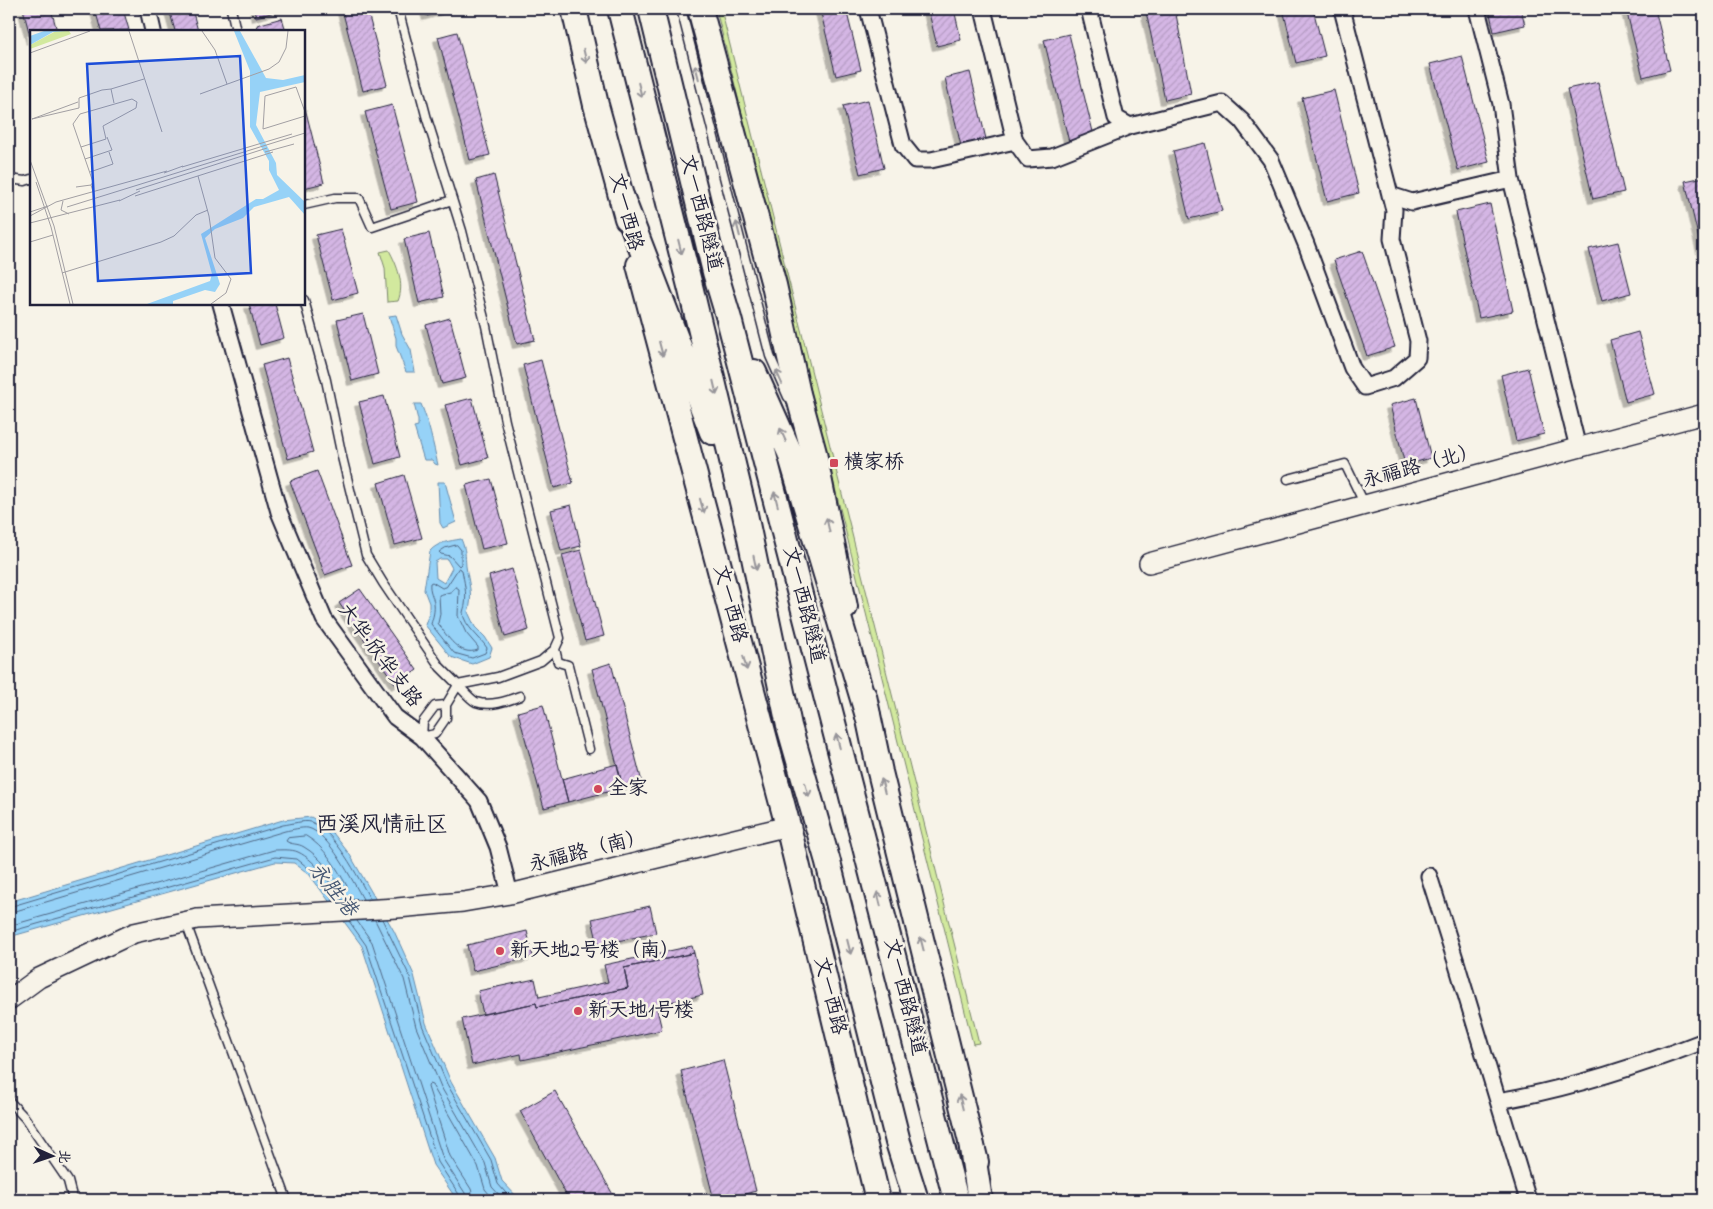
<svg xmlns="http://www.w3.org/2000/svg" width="1713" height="1209" font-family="'Indie Flower','LXGW WenKai TC',sans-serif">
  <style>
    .green { fill: #d2e99e; stroke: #7a866c }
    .water { fill: #96d2f7; stroke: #688cac; fill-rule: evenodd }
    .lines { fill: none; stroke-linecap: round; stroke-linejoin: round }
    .shore { stroke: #506886; stroke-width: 1 }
    .building { fill: url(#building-hatch); stroke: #22223b; filter: url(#shadow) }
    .service-casing { stroke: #22223b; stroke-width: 11 }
    .minor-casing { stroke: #22223b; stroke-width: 19 }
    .tertiary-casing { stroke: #22223b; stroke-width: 22 }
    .primary-casing { stroke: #22223b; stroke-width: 28 }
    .trunk-casing { stroke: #22223b; stroke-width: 28 }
    .service { stroke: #f7f3e8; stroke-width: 8 }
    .minor { stroke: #f7f3e8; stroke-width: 15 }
    .tertiary { stroke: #f7f3e8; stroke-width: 19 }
    .primary { stroke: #f7f3e8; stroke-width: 24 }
    .trunk { stroke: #f7f3e8; stroke-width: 24 }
    .oneway { stroke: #97959a }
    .poi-dot { fill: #d1495b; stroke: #f7f3e8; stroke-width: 2 }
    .labels { text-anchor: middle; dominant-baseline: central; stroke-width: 5; stroke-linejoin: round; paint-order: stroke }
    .street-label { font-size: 20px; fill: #22223b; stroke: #f7f3e8 }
    .poi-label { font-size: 20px; fill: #22223b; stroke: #f7f3e8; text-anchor: start }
    .water-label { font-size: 21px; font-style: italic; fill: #455773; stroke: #f7f3e8 }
    .quarter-label { font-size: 22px; fill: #22223b; stroke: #f7f3e8 }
    .inset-road { fill: none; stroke: #a29fa3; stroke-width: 1 }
    .view { fill: #1d4ed8; fill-opacity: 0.15; stroke: #1d4ed8; stroke-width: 2.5 }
    .inset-edge { fill: none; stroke: #22223b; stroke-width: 2.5 }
  </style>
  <defs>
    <pattern id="building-hatch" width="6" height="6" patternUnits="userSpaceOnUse" patternTransform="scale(1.25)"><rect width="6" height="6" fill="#d4b6e4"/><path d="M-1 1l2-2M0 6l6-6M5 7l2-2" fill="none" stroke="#b69cc4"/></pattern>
    <filter id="shadow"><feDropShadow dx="-4.5" dy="4.5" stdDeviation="0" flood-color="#0004"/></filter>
  </defs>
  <rect width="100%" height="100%" fill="#f7f3e8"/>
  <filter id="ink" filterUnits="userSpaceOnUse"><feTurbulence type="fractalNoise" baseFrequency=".02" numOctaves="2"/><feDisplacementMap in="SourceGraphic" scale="10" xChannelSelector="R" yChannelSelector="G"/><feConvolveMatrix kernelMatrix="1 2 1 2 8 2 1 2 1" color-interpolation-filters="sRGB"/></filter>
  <g filter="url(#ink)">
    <path class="green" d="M716 9H721L979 1043 973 1044Z
      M389 250C397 265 405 284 398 301L387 302 385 268 380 252Z"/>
    <path class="water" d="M396 315 402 334 411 350 415 372H406L396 346V338L389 316Z
      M414 404H421C429 423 433 444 438 465L435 464 432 460H424L414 427 418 426V420Z
      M438 482H445L456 522 443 528 440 523Z
      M461 539C466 551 465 554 466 566 468 581 474 597 468 612L475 627 485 637 492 648 489 657 472 664 451 657 425 625 429 613V603L424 590 430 551C438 542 450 541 461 539ZM440 559H447L452 568 444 583 436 578 435 562Z
      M311 817 330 829 350 855 394 931 414 975 426 1023 451 1082 495 1158 502 1181 520 1200H457L433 1165 362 946 309 874 294 863 275 862 9 937V902L283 820Z"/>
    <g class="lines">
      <path class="shore" d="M457 545 461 550V564L459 566 450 556 441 554 439 552 445 548Z
        M459 568 462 570C464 581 467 593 465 605 465 606 463 611 463 613 464 626 481 638 487 648L485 653 472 658 454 653 431 624C433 617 435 611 434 603 433 596 429 591 430 583L432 582 442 588 446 587Z
        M456 587 459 589 458 616 466 633 478 647V650C459 657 447 636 438 623L440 614 439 595 450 592Z
        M306 836C325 847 336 867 347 886L346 889H342C331 873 321 857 304 847 298 843 291 845 286 841L288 838Z
        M9 907 283 825C291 824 304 820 311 822 335 831 358 877 370 899
        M9 913 285 831C291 830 302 827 308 828 329 833 353 882 363 899
        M382 919 410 977 422 1025 447 1084 491 1160 498 1184 512 1200
        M375 920 404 979 416 1027 441 1087 485 1163 492 1187 504 1200
        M349 921 366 945 438 1162 460 1196V1200
        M357 921 372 942 443 1159 465 1193 467 1200
        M9 926 274 850C281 850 292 849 298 852 316 860 331 885 342 900
        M9 932 275 857 297 859 312 871 334 901
        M474 1200 471 1189 450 1156 428 1087 429 1084 432 1085 478 1166 485 1189 494 1200"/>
    </g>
    <path class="building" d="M23 9H51L57 31H31V40Z
      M95 9H123L129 30 101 31Z
      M169 9H192L198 31H175Z
      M254 9H281L282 10 256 17Z
      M342 9H367L387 85 363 91Z
      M425 9H447V10L427 16Z
      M820 9H846L861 70 836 76Z
      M928 9H954L961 40 937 46Z
      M1159 9H1175L1191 94 1165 100 1146 12Z
      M1283 9H1313L1325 56 1296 63Z
      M1489 9H1521L1525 25 1494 32Z
      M1626 9H1655L1670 70 1643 77Z
      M282 18 286 31H259L257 25Z
      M457 32 490 155 470 160 438 37Z
      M1069 34 1094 136 1069 142 1044 40Z
      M1462 56 1489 162 1458 170 1430 64Z
      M970 72 986 139 961 146 945 78Z
      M1598 82 1624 192 1593 199 1567 89Z
      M1334 90 1359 193 1327 201 1302 98Z
      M868 100 884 168 860 174 843 106Z
      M304 104 324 183 304 188Z
      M392 105 418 202 391 209 365 112Z
      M1205 143 1222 211 1189 219 1173 151Z
      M494 175 535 340 517 344 476 180Z
      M1704 177V261L1685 181Z
      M1490 204 1513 311 1479 318 1456 212Z
      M341 229 358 293 333 300 316 235Z
      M429 233 444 297 419 303 404 239Z
      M1618 242 1631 293 1602 301 1589 249Z
      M1362 251 1395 347 1367 356 1334 260Z
      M249 304H275L284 338 260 345Z
      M363 314 378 374 352 381 337 320Z
      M450 318 466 378 442 384 426 325Z
      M1638 332 1655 394 1626 402 1610 340Z
      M287 358 313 452 288 459 262 365Z
      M541 360 573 483 554 488 523 365Z
      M1528 368 1544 434 1516 441 1501 375Z
      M384 396 400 457 375 464 359 402Z
      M472 398 488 458 462 465 445 405Z
      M1416 398 1431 458 1405 465 1390 405Z
      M317 471 352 565 325 575 290 481Z
      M404 475 422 538 395 545 378 483Z
      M491 479 508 543 482 549 466 485Z
      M571 505 581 546 561 551 551 510Z
      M581 550 604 636 585 641 562 555Z
      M512 569 529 630 505 637 489 576Z
      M360 589 417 670 396 685 339 603Z
      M611 663 642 782 623 788 592 669Z
      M543 705 568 802 544 808 518 712Z
      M617 764 623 788 568 802 562 779Z
      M650 906 656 933 598 945 592 919Z
      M527 931 533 957 473 971 467 945Z
      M692 946 694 953 624 968 628 988 537 1007 536 1003 483 1014 478 991 535 979 539 997 608 982 604 965Z
      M694 953 703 995 656 1005 662 1030 522 1060 521 1054 472 1065 462 1019 536 1003 537 1007 628 988 624 968Z
      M723 1060 756 1191 722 1200H714L681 1071Z
      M555 1091 616 1200H569L520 1111Z"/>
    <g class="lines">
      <defs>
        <path id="service" d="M231 9 236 31
          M398 9 427 119 462 231 486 326 505 421 560 638 555 649 541 661 498 677 458 685C463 690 470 699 476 702 490 707 507 701 520 696
          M681 9 770 356 788 397
          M9 179 25 181 31 179
          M304 205 335 198H359L372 227 452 200
          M304 300 326 380 342 457 366 555 383 583 440 667 458 685 446 705V718L435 734 422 737 423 722 435 706 446 705
          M1288 479 1345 464 1365 505
          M555 649 558 662 568 665 589 749
          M186 923 287 1200
          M9 1101 25 1118 68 1181 73 1200"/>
        <path id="minor" d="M148 9 153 31
          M868 9 903 145 915 160H931L1015 141
          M983 9 1015 141 1028 159 1052 157 1130 126
          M1089 9 1116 118 1130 126 1222 103 1242 121 1271 160 1306 244 1352 368 1365 387 1394 378 1417 358 1418 341 1392 239 1394 210 1342 9
          M1511 179 1578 448
          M1390 195 1412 202 1511 179 1501 104 1477 9
          M221 304 279 512 324 619 395 717 422 737 479 801 498 847 510 894
          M1429 876 1457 965 1528 1200
          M1498 1101C1569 1089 1637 1067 1704 1041"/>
        <path id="tertiary" d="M1149 563 1704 414
          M9 1000 39 978 134 933 197 919 397 908 463 902 510 894 788 826"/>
        <path id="primary" d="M574 9 596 105 627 218
          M700 9 774 285 798 394 814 453 845 607
          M639 265 788 826 878 1200
          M864 696 880 772 976 1162"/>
        <path id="trunk" d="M620 9 691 290 745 514 789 726 828 862 898 1142 916 1200
          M651 9 715 272 729 319 956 1200
          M622 198 712 432
          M754 372 790 453 868 716
          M971 1142 980 1200"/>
      </defs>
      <use href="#service" class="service-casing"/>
      <use href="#minor" class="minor-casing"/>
      <use href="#tertiary" class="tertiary-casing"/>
      <use href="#primary" class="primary-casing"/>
      <use href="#trunk" class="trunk-casing"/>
      <use href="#service" class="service"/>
      <use href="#minor" class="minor"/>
      <use href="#tertiary" class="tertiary"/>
      <use href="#primary" class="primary"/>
      <use href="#trunk" class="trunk"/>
    </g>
    <defs><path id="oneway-shaft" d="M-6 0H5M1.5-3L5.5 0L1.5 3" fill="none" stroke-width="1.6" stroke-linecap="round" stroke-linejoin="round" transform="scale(1.25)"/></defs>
    <g class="oneway">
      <use href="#oneway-shaft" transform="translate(585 56) rotate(77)"/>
      <use href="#oneway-shaft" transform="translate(697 72) rotate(-104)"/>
      <use href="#oneway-shaft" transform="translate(640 90) rotate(76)"/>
      <use href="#oneway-shaft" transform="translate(738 229) rotate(-104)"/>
      <use href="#oneway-shaft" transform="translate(680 247) rotate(76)"/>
      <use href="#oneway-shaft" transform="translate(661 349) rotate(75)"/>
      <use href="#oneway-shaft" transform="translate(779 377) rotate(-114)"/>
      <use href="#oneway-shaft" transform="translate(715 388) rotate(77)"/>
      <use href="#oneway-shaft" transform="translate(783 435) rotate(-114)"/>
      <use href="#oneway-shaft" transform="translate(776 499) rotate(-104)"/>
      <use href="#oneway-shaft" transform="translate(702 506) rotate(74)"/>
      <use href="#oneway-shaft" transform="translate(828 525) rotate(-102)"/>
      <use href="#oneway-shaft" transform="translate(755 563) rotate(78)"/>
      <use href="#oneway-shaft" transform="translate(745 663) rotate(75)"/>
      <use href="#oneway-shaft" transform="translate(838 741) rotate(-104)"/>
      <use href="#oneway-shaft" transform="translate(883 786) rotate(-104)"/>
      <use href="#oneway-shaft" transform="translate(807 790) rotate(74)"/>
      <use href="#oneway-shaft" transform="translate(879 899) rotate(-104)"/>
      <use href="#oneway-shaft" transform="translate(922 944) rotate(-104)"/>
      <use href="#oneway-shaft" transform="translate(849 947) rotate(76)"/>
      <use href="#oneway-shaft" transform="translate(961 1102) rotate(-104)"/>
    </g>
  </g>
  <g class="poi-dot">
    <rect x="829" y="458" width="10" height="10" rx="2.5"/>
    <circle cx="598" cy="789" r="5"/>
    <circle cx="500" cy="951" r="5"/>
    <circle cx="578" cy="1011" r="5"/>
  </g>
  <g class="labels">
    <g class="street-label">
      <text transform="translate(625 212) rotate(75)">文一西路</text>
      <text transform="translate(700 213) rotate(76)">文一西路隧道</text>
      <text transform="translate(1421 467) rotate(-15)">永福路（北）</text>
      <text transform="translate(729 604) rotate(75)">文一西路</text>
      <text transform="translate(803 605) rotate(76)">文一西路隧道</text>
      <text transform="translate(379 656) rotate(53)">大华·欣华支路</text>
      <text transform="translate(588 852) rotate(-14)">永福路（南）</text>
      <text transform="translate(829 996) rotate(76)">文一西路</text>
      <text transform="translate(904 997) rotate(76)">文一西路隧道</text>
    </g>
    <g class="poi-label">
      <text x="844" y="463">横家桥</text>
      <text x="608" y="789">全家</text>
      <text x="510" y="951">新天地2号楼（南）</text>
      <text x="588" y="1011">新天地1号楼</text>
    </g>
    <g class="water-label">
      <text transform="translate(332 890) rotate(51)">永胜港</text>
    </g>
    <g class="quarter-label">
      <text x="382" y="826">西溪风情社区</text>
    </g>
  </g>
  <g transform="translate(30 30)">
    <rect width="275" height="275" fill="#f7f3e8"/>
    <path d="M26 1H39L41 4 0 19V15Z" fill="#d2e99e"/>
    <path d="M14 1H36L23 2 0 15V6ZM204 1H210L236 48 253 50 275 45V52L230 62 226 95 246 133 247 145 275 172V185L259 167 224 177 213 188 185 199 175 208 190 254 185 262 175 260 143 271V274H99H117L180 251 182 244 171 204 226 169H233L249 160 239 140V131L220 97V41Z" fill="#96d2f7"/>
    <path class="inset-road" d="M99 1 132 102M172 1 185 20 197 54M0 23 60 1M81 59 114 49M170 64 239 39 249 32 256 18 258 1M48 72 2 89 49 78V68L72 60 81 59 84 73M275 82 266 57 235 66 233 99 275 86M51 117 76 109 73 96 106 78 107 72 102 69 50 84 43 94 63 152 61 155M235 122 264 114M55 129 82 120 77 107M0 130 24 196 43 274M152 137 262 104M60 142 83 134 79 122M134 143 153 136M168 146 179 186 185 228 201 249 196 263 181 274M6 152 21 197 40 274M46 157 61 155 63 162M106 160 237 118M105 166 243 122M33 171 31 180 39 184M89 171 110 161M37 177 275 103M0 182 18 176M0 186 26 172 137 141M0 193 90 170M0 212 23 205M32 243 131 212 144 206 166 185 178 180"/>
    <path class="view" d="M210 26 221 243 68 251 57 34Z"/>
    <rect width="275" height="275" class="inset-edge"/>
  </g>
  <rect width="1713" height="1209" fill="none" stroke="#f7f3e8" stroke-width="30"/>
  <rect x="15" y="15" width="1683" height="1179" fill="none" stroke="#22223b" stroke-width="2" filter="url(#ink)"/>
  <g transform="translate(52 1156) rotate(93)" stroke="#f7f3e8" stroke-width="4" paint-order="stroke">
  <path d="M0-4L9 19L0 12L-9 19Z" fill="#22223b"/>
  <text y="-8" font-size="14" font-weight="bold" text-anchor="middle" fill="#22223b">北</text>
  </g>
</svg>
